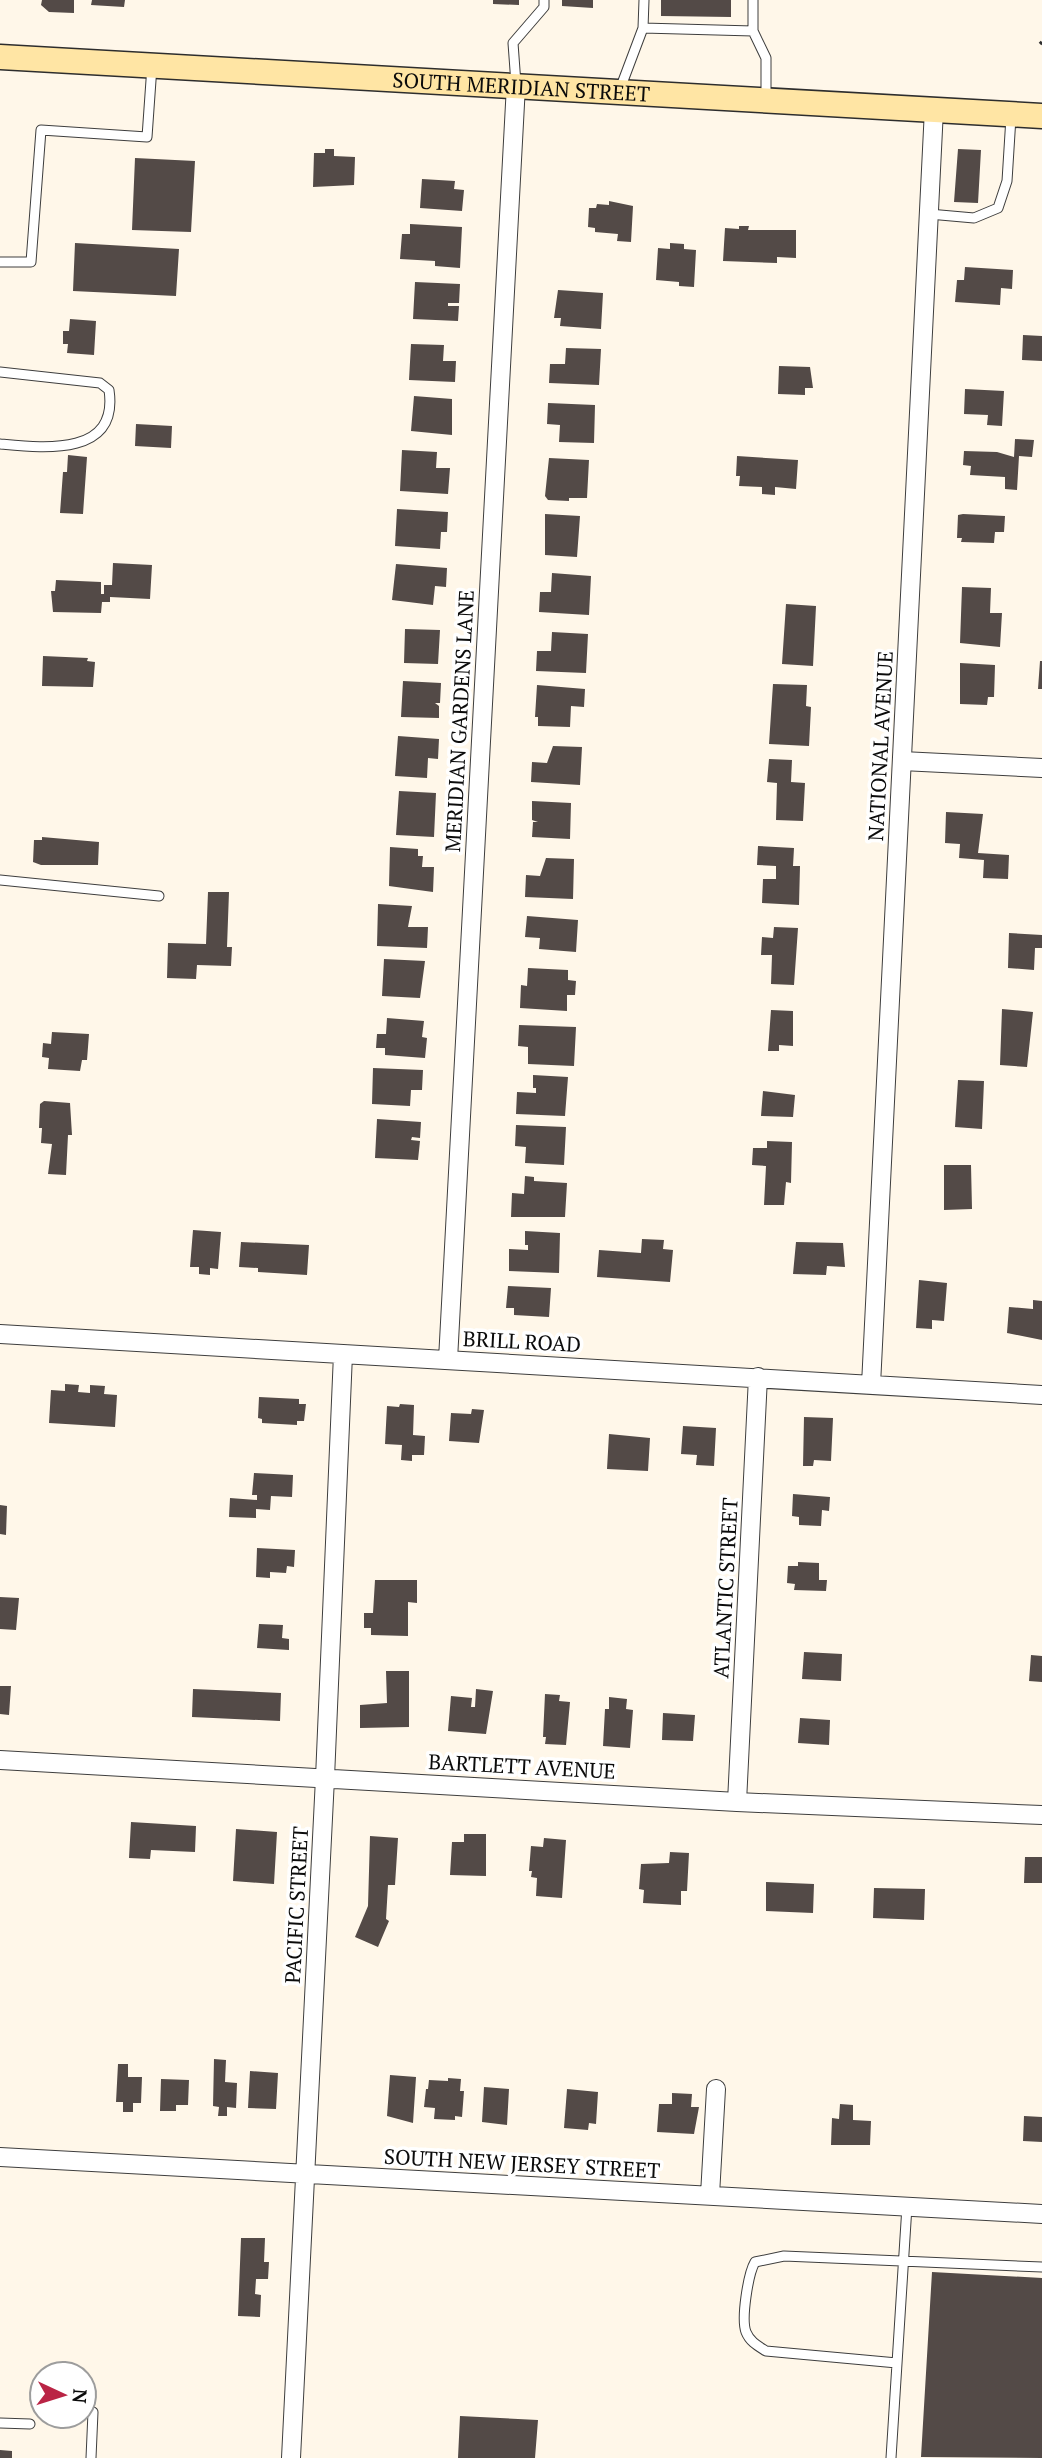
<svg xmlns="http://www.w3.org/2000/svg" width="1042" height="2458" font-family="'PT Serif',serif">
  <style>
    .building { fill: #534a47 }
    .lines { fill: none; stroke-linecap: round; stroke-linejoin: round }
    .lane-casing { stroke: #3e3e3e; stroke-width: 11 }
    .street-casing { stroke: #3e3e3e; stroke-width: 20 }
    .secondary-casing { stroke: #2d2d2d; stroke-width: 27 }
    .path { stroke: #2d2d2d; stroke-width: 3.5; stroke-dasharray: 7 3.5; stroke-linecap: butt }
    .lane { stroke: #fff; stroke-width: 9 }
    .street { stroke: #fff; stroke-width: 18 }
    .secondary { stroke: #ffe5a4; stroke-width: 24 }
    .labels { text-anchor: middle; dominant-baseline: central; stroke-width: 7; stroke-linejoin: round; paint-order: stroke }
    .street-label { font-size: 21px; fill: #0b0b0b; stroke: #fff }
  </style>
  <rect width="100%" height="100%" fill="#fff7e9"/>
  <path class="building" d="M42 0H74V13L49 12 41 5Z
    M92 0H125L124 7 91 5Z
    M493 0H519V5L493 4Z
    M562 0H593V8L562 6Z
    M661 0H731V17L661 16Z
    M325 149H334V156L355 157 354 185 313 187 314 153H325Z
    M958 149 981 150 978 203 954 202Z
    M135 158 195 161 191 232 132 230Z
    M422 179 455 181 454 189 464 190 462 211 420 208Z
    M609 201 633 206 631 242 617 241 618 234 595 232V228L588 227 589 208H596L597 204 609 205Z
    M410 224 462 227 460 268 435 266V261L400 259 402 234H410Z
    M739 226H749L748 230H796V258L777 257V263L723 261 725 228 739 229Z
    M75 243 179 249 176 296 73 291Z
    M670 243 684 244V249L696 250 694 287 679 286V282L656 280 658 248 670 249Z
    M965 267 1013 270 1012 289 1001 288 1000 305 955 302 957 280H964Z
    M415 282 460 284 459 303H448V306H459L458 321 413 319Z
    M558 290 603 293 601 329 560 326 561 318H554Z
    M70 319 96 321 94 355 67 353 68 344H63V331H69Z
    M1023 335 1042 336V361L1022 360Z
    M411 344 444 345 443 361H456L455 382 409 380Z
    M566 348 601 349 599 385 549 383 550 364H565Z
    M779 366 810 367 813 388H805V395L778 394Z
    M965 389 1004 391 1002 426 987 425 988 415 964 414Z
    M414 396 452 399V435L411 431Z
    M548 403 595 405 594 443 559 442 560 425 547 424Z
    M136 424 172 426 171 448 135 446Z
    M1015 439 1034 440 1032 457 1019 456 1017 490 1005 489V477L970 475 971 466 963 465 964 451 997 452 1014 457Z
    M402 450 437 452 436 468H450L448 494 400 491Z
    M68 455 87 457 83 514 60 513 63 472H67Z
    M737 456 798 460 796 489 775 487V495L762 494V487L739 486 740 476H736Z
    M549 458 589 460 587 498H569V501L548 500 545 496Z
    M397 509 448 512 447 532H441L440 549 395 546Z
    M545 514 580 516 577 557 545 555Z
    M963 514 1005 516 1004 532H995L994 543 961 542 962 538H957L958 515Z
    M113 563 152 565 150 599 110 597V602H102L101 613 53 612 51 591H55L56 580 101 582V594H104V585H112Z
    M396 564 447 568 446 587 435 586 433 605 392 600Z
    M552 573 591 576 589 615 539 612 540 592H551Z
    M962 587 991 588 990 613H1002L1000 647 960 643Z
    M786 604 816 606 813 666 782 664Z
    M405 629 440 630 438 664 404 663Z
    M552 632 588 634 586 673 536 671 537 651H551Z
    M43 656 88 658 87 661 95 662 93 687 42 686Z
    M1040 661H1042V689H1038Z
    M960 663 995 665 994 697H988L987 705 960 704Z
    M403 681 441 683 440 703H435L439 706V718L401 717Z
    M773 684 807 685 806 706 811 707 809 746 769 744Z
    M537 685 585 689 584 707 571 706 570 727 538 726V717H535Z
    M398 736 439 739 438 759 428 758 427 778 395 776Z
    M553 746 582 747 580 785 531 782 532 762 547 763Z
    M769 759 792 760 791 782 805 783 803 821 776 820 777 783 767 782Z
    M399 791 436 793 434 837 396 835Z
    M532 801 571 803 570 839 532 837 533 822H538L532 820Z
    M946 812 983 814 978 853 1009 855 1008 879 983 878 984 860 959 858 960 844 945 843Z
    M42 837 99 842 98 865H41L33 862 34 840H42Z
    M758 846 794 848 793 866H800L799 905 762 903 763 879H776V866L757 865Z
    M390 847 418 849V856H423L422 867H434L433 892 389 886Z
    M546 858 574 859 573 899 525 897 526 875 540 876Z
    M208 892H229L227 947H232L231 966 197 965 196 979 167 978 168 943 206 944Z
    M378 904 412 906 408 927H428L427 948 377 946Z
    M527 916 578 920 576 952 539 949 540 938 525 937Z
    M774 927 798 928 794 985 771 984 772 955H761L762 937 773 938Z
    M1009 933 1042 935V948H1035L1034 970 1008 968Z
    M384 959 425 961 420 998 382 996Z
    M528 968 568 970V980L576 981 575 995H567V1011L520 1008 521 985 527 986Z
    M1002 1009 1033 1012 1027 1067 1000 1065Z
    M771 1010 793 1011V1046L779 1045V1051H768Z
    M387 1018 424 1021 422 1037 427 1038 425 1058 385 1055V1048H376L377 1034H386Z
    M519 1025 576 1027 574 1066 528 1064V1047L518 1046Z
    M52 1032 89 1034 87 1060H82L80 1071 48 1069 49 1058 42 1057 43 1043 51 1044Z
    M373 1068 423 1070 422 1090H411L410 1106 372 1104Z
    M533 1075 568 1077 565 1116 516 1114 517 1092 536 1093V1088H533Z
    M958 1080 984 1081 982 1129 955 1127Z
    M763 1091 795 1095 793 1117 761 1116Z
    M44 1101 70 1103 72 1135H68L66 1175 48 1174 52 1144 41 1143 42 1128H39L40 1104Z
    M377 1119 421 1122 420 1138 412 1137 411 1140 420 1141 418 1160 375 1158Z
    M516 1125 566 1127 564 1165 525 1163 526 1147 515 1146Z
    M767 1141 792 1142 791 1183 786 1182 784 1205H764L766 1166 752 1165 753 1148H767Z
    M944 1165H971L972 1209 944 1210Z
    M525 1176 534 1177V1181L567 1183 565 1217H511L512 1193 524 1194Z
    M193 1230 221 1232 218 1269 210 1268V1275L199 1274V1267H190Z
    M525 1231 560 1233 559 1273 509 1271V1249L528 1250V1245H525Z
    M642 1239 664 1240 663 1249 673 1250 670 1282 597 1277 599 1250 641 1253Z
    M241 1242 309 1245 307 1275 258 1272V1268L239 1267Z
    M796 1242 843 1243 845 1267 827 1266 826 1275 793 1274Z
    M919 1280 947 1283 944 1321 932 1320V1329L916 1328Z
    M508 1286 551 1288 549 1317 514 1315V1308H506Z
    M1033 1300 1042 1301V1340L1007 1333 1009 1307 1033 1309Z
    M65 1384 79 1385 78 1392 90 1393V1385L105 1386 104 1394 117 1395 115 1427 49 1423 51 1390 65 1391Z
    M259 1397 299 1399V1404H306L304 1421H297V1425L262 1423V1419L258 1418Z
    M400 1404 414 1405 413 1435 425 1436 424 1455H412V1461L401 1460 402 1445 385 1444 387 1406 399 1407Z
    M472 1409 484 1410 479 1443 449 1441 451 1413 471 1414Z
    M804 1417 833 1418 831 1461 814 1460 813 1466H803Z
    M683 1426 716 1428 714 1466 696 1465 697 1455 681 1454Z
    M609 1434 650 1438 648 1471 607 1469Z
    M254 1473 293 1475 292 1497 271 1496 270 1510 256 1509V1518L229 1517 230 1498 257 1500V1495H252Z
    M793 1494 830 1497 829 1511 822 1510 821 1526 799 1525V1517L792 1516Z
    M0 1505 7 1506 6 1535 0 1534Z
    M257 1548 295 1550 294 1567 287 1566 286 1573 270 1572V1578L256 1577Z
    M798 1562 819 1563V1580H827L826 1591 794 1590 795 1584 787 1583 788 1566H798Z
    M375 1580H417V1603L408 1602V1636L371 1635V1628H364V1613H373Z
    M0 1597 19 1598 16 1630 0 1629Z
    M259 1624 283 1625 282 1638 289 1639V1650L257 1648Z
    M804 1652 842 1654 841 1681 802 1679Z
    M1031 1655 1042 1656V1682L1029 1681Z
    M386 1671H409V1727L360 1728V1705L387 1703Z
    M0 1686H11L9 1715 0 1714Z
    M193 1689 281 1693 280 1721 192 1717Z
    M476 1689 493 1691 486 1734 448 1731 451 1696 472 1698 471 1707H475Z
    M545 1694 560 1695 559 1701 570 1702 566 1745 545 1744 546 1737H543Z
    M609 1697 627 1699 626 1709 633 1710 630 1748 603 1746 605 1709H609Z
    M663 1713 695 1715 693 1741 662 1740Z
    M800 1718 830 1720 829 1745 798 1743Z
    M131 1822 196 1826 195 1852 151 1850 150 1859 129 1858Z
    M236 1829 277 1832 274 1884 233 1881Z
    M464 1834H486V1876L450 1875 452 1842H464Z
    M370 1836 398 1838 395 1885H388L386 1919 389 1921 378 1947 355 1937 368 1906Z
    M544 1838 566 1840 562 1898 536 1896 537 1878 531 1877 532 1871H529L531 1846 543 1847Z
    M670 1852 689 1853 687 1891H681V1905L643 1903 644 1890 639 1889 641 1864 669 1863Z
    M1025 1857H1042V1883H1024Z
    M766 1882 814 1884 813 1913 766 1911Z
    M874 1888 925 1889 924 1920 873 1918Z
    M214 2059 226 2060 225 2082 237 2083 236 2108 227 2107V2116H218L219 2107 213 2106Z
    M118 2064H128V2077H142L141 2103H133V2112H123V2102H116Z
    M250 2071 278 2073 276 2109 248 2108Z
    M390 2075 416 2077 413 2123 387 2116Z
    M448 2078 461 2079 460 2091H464L462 2117 455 2116V2120L434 2119 435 2108 424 2107 426 2089H428L429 2080 448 2081Z
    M161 2079 189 2080 188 2105H176V2111H160Z
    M484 2087 509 2089 507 2125 482 2122Z
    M567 2089 598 2092 596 2124 589 2123 588 2130 564 2128Z
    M672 2093 692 2094 691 2107H699L694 2134 657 2132 659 2104H672Z
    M840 2104 853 2105V2120L871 2121 870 2145H831L832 2118 839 2119Z
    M1024 2116 1042 2117V2142L1023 2141Z
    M241 2238H265L264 2262H269L268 2279H256L255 2294 261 2295 260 2317 238 2316Z
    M932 2272 1042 2278V2458L921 2457Z
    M460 2416 538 2420 535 2458H458Z
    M0 2450 12 2451V2458H0Z"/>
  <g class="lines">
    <defs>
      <path id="lane" d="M753 0V31L766 58V100
        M643 28 753 31
        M516 84 513 43 544 7V0
        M620 89 643 28 644 0
        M929 214 974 218 998 208 1007 181 1011 117
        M0 262H31L41 130 147 137 152 66
        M0 372 100 383 109 390C119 457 43 448 0 444
        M0 880 159 896
        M897 2363 766 2351C758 2346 750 2342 746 2332 741 2319 748 2274 755 2262L784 2256 1042 2267
        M0 2423 30 2424
        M91 2458 93 2412
        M891 2458 907 2206"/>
      <path id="street" d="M902 761 1042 768
        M0 1334 1042 1395
        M448 1360 516 85
        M871 1385 934 109
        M0 1760 737 1802 1042 1815
        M737 1802 758 1377
        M0 2157 1042 2214
        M710 2195 716 2089
        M291 2458 325 1778 343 1354"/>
      <g id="secondary">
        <path id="s1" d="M0 57 1042 116"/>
      </g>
    </defs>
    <use href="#lane" class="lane-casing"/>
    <use href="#street" class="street-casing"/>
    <use href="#secondary" class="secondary-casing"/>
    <path class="path" d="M1040 44 1042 42"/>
    <use href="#lane" class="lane"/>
    <use href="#street" class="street"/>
    <use href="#secondary" class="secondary"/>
  </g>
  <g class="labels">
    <g class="street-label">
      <text stroke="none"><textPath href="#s1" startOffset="522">SOUTH MERIDIAN STREET</textPath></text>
      <text transform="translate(459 721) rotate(-87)">MERIDIAN GARDENS LANE</text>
      <text transform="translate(880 746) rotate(-87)">NATIONAL AVENUE</text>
      <text transform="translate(522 1341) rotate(3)">BRILL ROAD</text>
      <text transform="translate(725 1588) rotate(-87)">ATLANTIC STREET</text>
      <text transform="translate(522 1766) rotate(3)">BARTLETT AVENUE</text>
      <text transform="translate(296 1905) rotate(-87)">PACIFIC STREET</text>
      <text transform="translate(522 2163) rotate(3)">SOUTH NEW JERSEY STREET</text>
    </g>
  </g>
  <g transform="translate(63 2395) rotate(94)"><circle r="33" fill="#ffffff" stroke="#9d9d9d" stroke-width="2"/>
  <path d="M0-5L12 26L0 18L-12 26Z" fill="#ba2445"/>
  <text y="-10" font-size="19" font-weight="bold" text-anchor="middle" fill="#0b0b0b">N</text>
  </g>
</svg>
